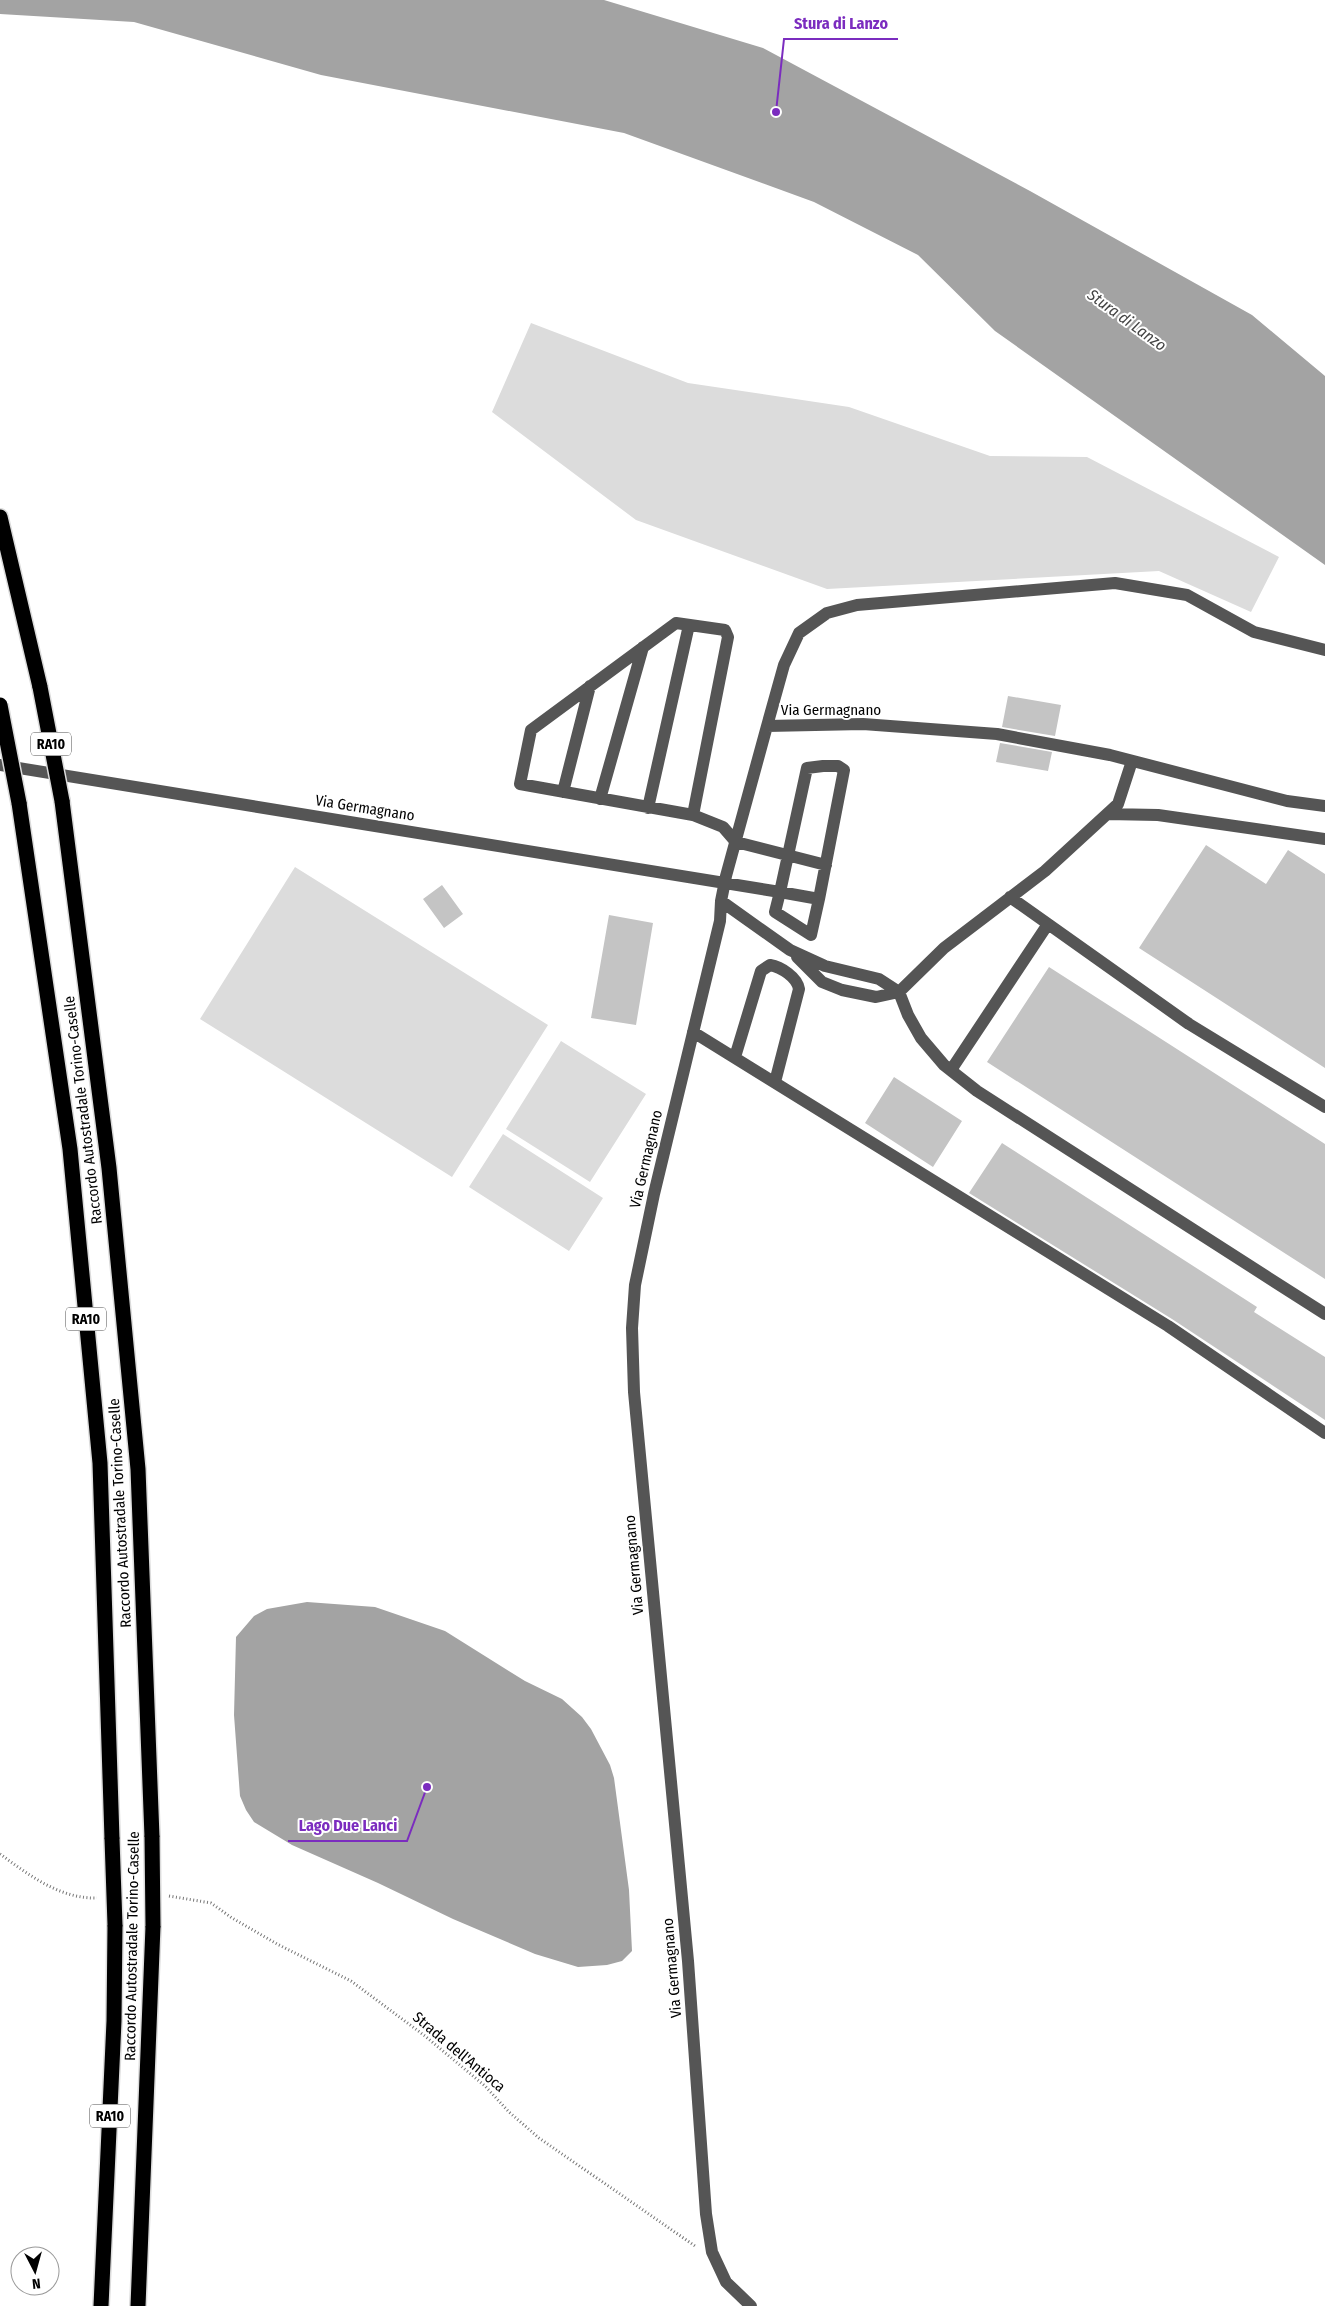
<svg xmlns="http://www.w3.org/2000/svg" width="1325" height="2306" font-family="'Fira Sans Condensed',sans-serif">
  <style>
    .green { fill: #dcdcdc }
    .water { fill: #a3a3a3 }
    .building { fill: #c4c4c4 }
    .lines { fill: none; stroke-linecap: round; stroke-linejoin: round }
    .highway-casing { stroke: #dbdbdb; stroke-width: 18 }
    .path { stroke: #777; stroke-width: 3; stroke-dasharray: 1 2.5; stroke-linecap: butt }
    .minor { stroke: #555; stroke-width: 12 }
    .highway { stroke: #000; stroke-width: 15 }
    .highway-bridge-casing { stroke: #dbdbdb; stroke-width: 18; stroke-linecap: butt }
    .highway-bridge { stroke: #000; stroke-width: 15 }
    .labels { text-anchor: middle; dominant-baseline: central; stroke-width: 4; stroke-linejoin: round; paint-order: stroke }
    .shield { fill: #fff; stroke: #4c4c4c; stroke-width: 1 }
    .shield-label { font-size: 14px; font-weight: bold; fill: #000 }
    .street-label { font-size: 15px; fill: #000; stroke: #fff }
    .water-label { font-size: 16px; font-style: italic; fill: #444; stroke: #fff }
    .leader { fill: none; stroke: #7b2cbf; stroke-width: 2 }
    .callout-dot { fill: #7b2cbf; stroke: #fff; stroke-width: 2 }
    .callout-label { font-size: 16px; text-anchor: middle; font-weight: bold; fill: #7b2cbf; stroke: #fff; stroke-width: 4; stroke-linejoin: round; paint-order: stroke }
  </style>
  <rect width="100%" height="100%" fill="#fff"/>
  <path class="green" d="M531 323 688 383 849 407 990 456 1087 457 1279 557 1251 612 1159 571 827 589 636 520 492 412Z
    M295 867 548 1025 452 1177 200 1019Z
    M561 1041 646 1094 590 1182 506 1129Z
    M503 1134 603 1198 569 1251 469 1187Z"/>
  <path class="water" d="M0 0H604L763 48 1030 191 1252 315 1325 376V565L995 331 918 255 814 202 624 133 321 75 134 22 0 14Z
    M307 1602 375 1607 445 1631 525 1681 562 1699 582 1717 591 1729 610 1765 614 1778 629 1890 632 1951 622 1961 607 1965 578 1967 535 1954 453 1919 378 1883 292 1845 254 1822 246 1810 240 1796 234 1715 236 1637 254 1616 267 1609Z"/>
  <path class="building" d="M1008 696 1061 705 1055 736 1002 727Z
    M1000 743 1052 752 1048 771 996 762Z
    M1206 845 1266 884 1288 850 1325 874V1068L1139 948Z
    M442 885 463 914 444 928 423 899Z
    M609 915 653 923 636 1025 591 1018Z
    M1049 967 1325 1144V1279L987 1062Z
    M894 1077 962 1121 933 1167 865 1123Z
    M1002 1143 1257 1307 1254 1312 1325 1357V1420L1172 1319 969 1193Z"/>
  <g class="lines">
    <defs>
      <path id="highway" d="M0 517 40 687
        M62 801 109 1168 138 1469 152 1837
        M19 803 70 1149 100 1463 112 1839
        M101 2306 114 2021 115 1925
        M138 2306 153 1926"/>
    </defs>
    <use href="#highway" class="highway-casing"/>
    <path class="path" d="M0 1854C29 1875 60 1899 97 1898
      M169 1896 211 1903 232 1918 277 1944 351 1981 425 2036 485 2086 509 2112 539 2138 695 2246"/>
    <path class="minor" d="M767 726 784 665 799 633 827 613 857 605 1115 583 1187 595 1254 632 1325 650
      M0 765 780 892 775 912 811 935 819 899
      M823 766H838L844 770 819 899 780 892 807 768Z
      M563 792 590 686
      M600 799 643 647
      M648 808 689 625
      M1107 814 1158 815 1325 839
      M693 815 728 637 725 630 676 623 531 730 520 784 693 815 723 827 736 842 826 865
      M1010 897 1189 1024 1325 1107
      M721 901 790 950 825 966 879 979 899 992 908 1015 921 1038 944 1065 977 1091 1325 1314
      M797 957 822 982 842 990 876 997 899 992 944 948 1045 871 1118 804 1132 761
      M693 1032 1168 1326 1325 1433
      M735 1057 761 971 770 965C781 967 797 977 799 989L775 1082
      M951 1070 1048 924
      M751 2306 726 2282 712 2252 706 2214 688 1961 634 1392 632 1328 635 1285 654 1194 720 921 721 901 726 876 767 726 863 724 997 734 1110 755 1287 801 1325 806"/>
    <use href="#highway" class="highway"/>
    <defs>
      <path id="highway-bridge" d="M40 687 62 801
        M0 705 19 803
        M152 1837 153 1926
        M112 1839 115 1925"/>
    </defs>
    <use href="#highway-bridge" class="highway-bridge-casing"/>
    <use href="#highway-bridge" class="highway-bridge"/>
  </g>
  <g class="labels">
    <g class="shield">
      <rect x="31" y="732.5" width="40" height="23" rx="4"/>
      <rect x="66" y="1307.5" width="40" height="23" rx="4"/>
      <rect x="90" y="2104.5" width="40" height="23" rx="4"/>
    </g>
    <g class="shield-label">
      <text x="51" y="744">RA10</text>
      <text x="86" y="1319">RA10</text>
      <text x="110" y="2116">RA10</text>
    </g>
    <g class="street-label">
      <text x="831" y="710">Via Germagnano</text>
      <text transform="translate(365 808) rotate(9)">Via Germagnano</text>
      <text transform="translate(83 1110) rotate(-97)">Raccordo Autostradale Torino-Caselle</text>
      <text transform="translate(646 1159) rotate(-77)">Via Germagnano</text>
      <text transform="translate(120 1513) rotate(-93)">Raccordo Autostradale Torino-Caselle</text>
      <text transform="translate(634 1565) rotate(-95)">Via Germagnano</text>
      <text transform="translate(132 1946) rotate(-89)">Raccordo Autostradale Torino-Caselle</text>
      <text transform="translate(672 1968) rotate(-95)">Via Germagnano</text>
      <text transform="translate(459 2052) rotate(40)">Strada dell'Antioca</text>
    </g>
    <g class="water-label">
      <text transform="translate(1127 320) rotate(36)">Stura di Lanzo</text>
    </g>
  </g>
  <path class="leader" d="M776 112L784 39H898M427 1787L407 1841H288"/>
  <g class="callout-dot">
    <circle cx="776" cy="112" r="5"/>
    <circle cx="427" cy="1787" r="5"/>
  </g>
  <g class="callout-label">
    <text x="841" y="29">Stura di Lanzo</text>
    <text x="348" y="1831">Lago Due Lanci</text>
  </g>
  <g transform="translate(35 2271) rotate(174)"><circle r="24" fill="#ffffff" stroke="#999999"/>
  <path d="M0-4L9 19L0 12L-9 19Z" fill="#000000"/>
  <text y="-8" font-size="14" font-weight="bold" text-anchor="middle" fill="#000000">N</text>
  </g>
</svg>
